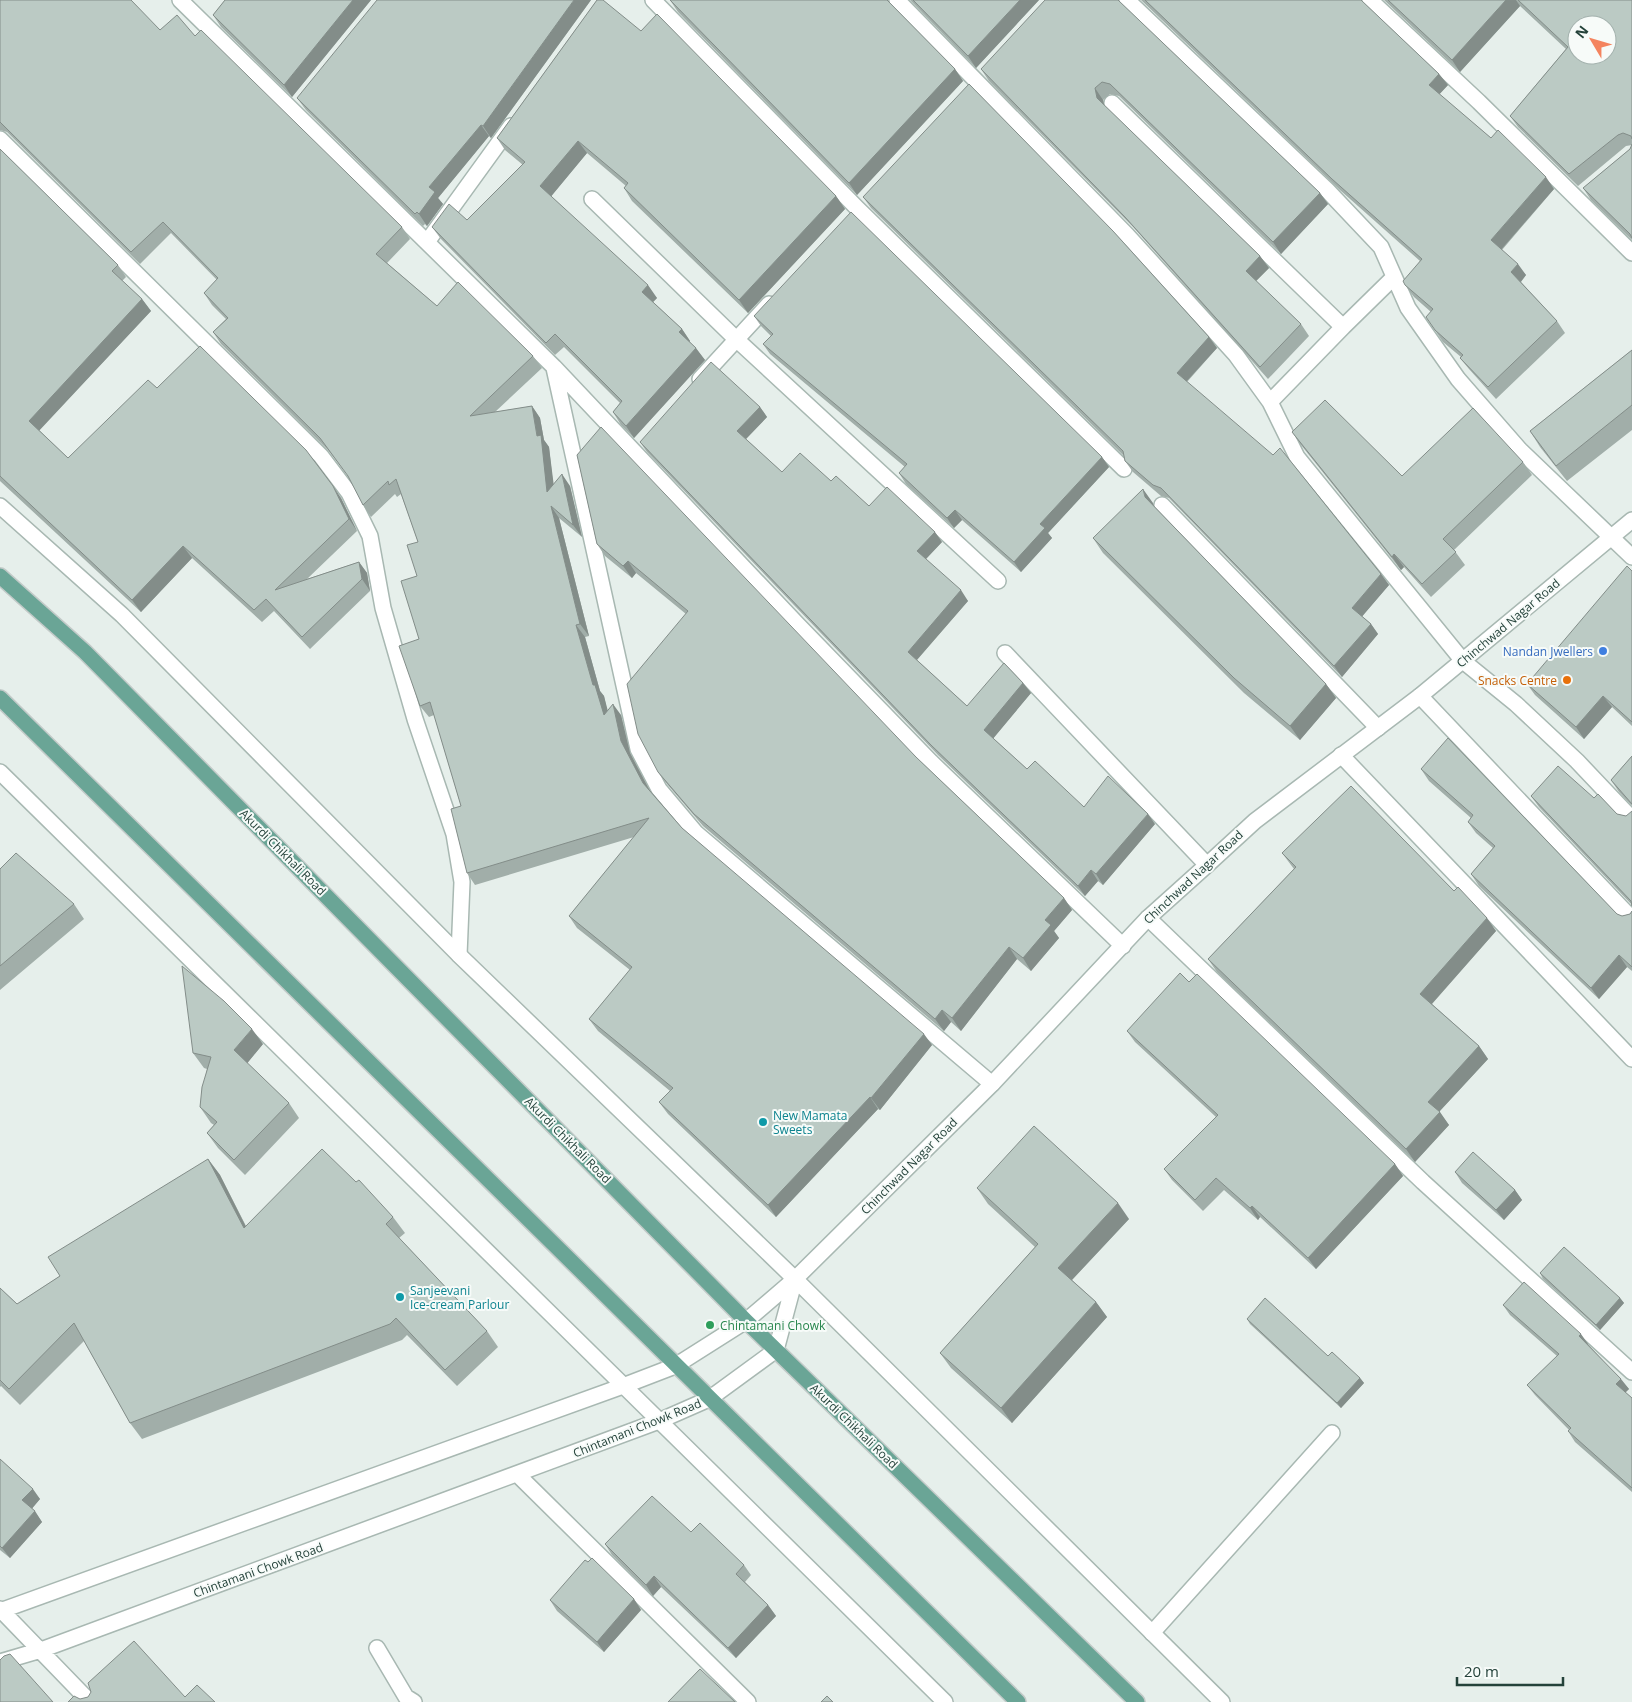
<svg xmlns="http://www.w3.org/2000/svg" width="1632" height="1702" font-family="'Open Sans',sans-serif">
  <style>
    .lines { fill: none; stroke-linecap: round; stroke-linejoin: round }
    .service-casing { stroke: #a8b8b2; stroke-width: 18 }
    .minor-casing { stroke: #a8b8b2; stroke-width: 18 }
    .tertiary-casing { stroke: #a8b8b2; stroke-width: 18 }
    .primary-casing { stroke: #c2cac8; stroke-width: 18 }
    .service { stroke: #fff; stroke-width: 15 }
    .minor { stroke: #fff; stroke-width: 15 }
    .tertiary { stroke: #fff; stroke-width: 15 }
    .primary { stroke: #6aa596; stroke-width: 15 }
    .wall { fill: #a1aea9 }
    .shaded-wall { fill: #838d89 }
    .building { fill: #bbcac4; stroke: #838d89; fill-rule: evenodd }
    .shop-dot { fill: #3f7fe0; stroke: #f7fbf9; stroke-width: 2 }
    .food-dot { fill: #e8710a; stroke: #f7fbf9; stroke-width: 2 }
    .culture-dot { fill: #0f9aa8; stroke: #f7fbf9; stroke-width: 2 }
    .leisure-dot { fill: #2e9e5b; stroke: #f7fbf9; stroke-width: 2 }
    .labels { text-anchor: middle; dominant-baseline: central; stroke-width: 4; stroke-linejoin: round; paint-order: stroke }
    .street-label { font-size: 12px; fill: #24423a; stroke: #f7fbf9 }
    .shop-label { font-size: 12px; fill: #366cbe; stroke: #f7fbf9; text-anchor: end }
    .food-label { font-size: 12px; fill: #c56008; stroke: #f7fbf9; text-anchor: end }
    .culture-label { font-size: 12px; fill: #0d838f; stroke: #f7fbf9; text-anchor: start }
    .leisure-label { font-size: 12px; fill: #27864d; stroke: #f7fbf9; text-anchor: start }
  </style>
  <rect width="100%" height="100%" fill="#e6efeb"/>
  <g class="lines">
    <defs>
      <path id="service" d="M1162 505 1378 728
        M1005 653 1207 865
        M1152 1633 1332 1433"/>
      <path id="minor" d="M180 0 554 367 798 625 931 762 1123 946
        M653 0 857 208 1124 469
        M897 0 1127 235 1236 355 1270 402 1297 457 1463 661 1516 704 1577 761 1632 819
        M1127 0 1327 190 1381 247 1408 308 1458 379 1520 450 1632 557
        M1370 0 1479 102 1632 253
        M1112 103 1343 327 1394 277
        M0 139 321 456 349 493 370 536 383 608 415 719 454 834 462 882 459 955
        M592 199 736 339 998 581
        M427 242 511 126
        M554 368 638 749 659 789 696 833 992 1084
        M700 379 769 304
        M1270 402 1343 327
        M1420 696 1632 919
        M1341 755 1632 1059
        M1148 918 1423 1182 1632 1372
        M518 1475 748 1702
        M0 1609 90 1702
        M0 1611 623 1386
        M377 1648 406 1697 414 1702
        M0 1662 41 1650 659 1421"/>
      <path id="tertiary" d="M0 506 122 615 459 955 795 1279 1222 1702
        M0 772 945 1702
        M623 1386 675 1366 746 1321 795 1279 992 1084 1148 918 1207 865 1255 821 1420 696 1632 520
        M659 1421 709 1399 776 1350 795 1279"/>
      <path id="primary" d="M0 576 85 652 746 1321 1137 1702
        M0 698 1018 1702"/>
    </defs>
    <use href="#service" class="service-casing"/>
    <use href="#minor" class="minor-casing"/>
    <use href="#tertiary" class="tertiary-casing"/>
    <use href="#primary" class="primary-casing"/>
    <use href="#service" class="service"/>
    <use href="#minor" class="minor"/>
    <use href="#tertiary" class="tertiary"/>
    <use href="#primary" class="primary"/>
  </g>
  <path class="wall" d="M0 0 195 36 402 227 410 239 387 263 437 306 533 356 542 368 495 412 532 406 540 418 544 440 549 447 553 484 570 486 582 537 559 518 589 636 585 637 600 691 604 696 607 710 621 715 630 753 649 789 682 828 932 1045 880 1110 878 1109 776 1217 668 1114 659 1102 670 1091 598 1031 589 1019 630 970 577 928 569 916 634 837 475 885 467 873 461 806 434 715 429 717 420 706 419 639 417 576 418 542 401 494 397 497 395 494 371 517 363 505 350 478 328 450 221 344 213 332 226 319 212 305 204 293 217 280 171 233 140 264 7 132 0 130Z
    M225 0H371L292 97 221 27 213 15Z
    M591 0 491 138 489 136 438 198 443 204 427 226 425 224 423 226 306 110 297 98Z
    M597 0 836 196 845 209 748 313 632 201 624 188 626 186 587 153 551 196 657 298 653 302 682 329 690 341V342L705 360 634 438 621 425 613 412 620 403 564 347 555 355 441 239 432 227 467 220 523 165 505 150 497 138Z
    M670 0H888V1L955 69 963 81 857 195 678 12Z
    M910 0H1039L976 68Z
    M1141 0H1361L1439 74 1448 85 1439 94 1491 138 1554 189 1502 250 1526 275 1521 282 1557 321 1565 333 1496 399 1469 369 1460 358 1461 357 1443 342 1426 317 1431 312 1414 297 1405 285 1420 261 1341 191Z
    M1384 0H1632V240L1591 200 1583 188 1630 149 1632 145 1626 146 1578 186 1518 127 1510 116 1566 49 1520 6 1460 72Z
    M1119 1 1320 193 1328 204 1281 254 1119 96 1110 94 1103 100 1104 105 1260 256 1269 268 1256 281 1301 324 1309 336 1268 379 1134 228 989 81 981 69Z
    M0 149 118 265 126 277 122 281 142 299 151 311 39 430 68 458 157 388 341 498 357 531 307 579 359 562 367 573 370 591 310 649 274 611 262 622 192 558 141 612 0 481Z
    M863 197 1209 337 1217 348 1187 382 1381 574 1389 585 1362 616 1371 624 1378 634 1342 677 1169 498 1161 496 1133 472 1125 461 1124 456 871 208Z
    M754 316 1102 457 1109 467 1048 533 1052 538 1021 572 962 520 954 528 906 484 899 473 905 467 770 354 763 344 771 336 761 326Z
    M1632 350V430L1567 481 1540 447 1530 431Z
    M760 407 767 417 746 439 782 472 831 481 869 506 942 542 926 559 968 601 917 660 967 706 1023 683 1031 693 993 738 1027 769 1084 807 1155 824 1103 885 1098 881 1085 896 938 755 647 452 640 442Z
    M1292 432 1402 476 1523 462 1532 475 1454 550 1465 565 1431 597 1404 567 1401 570 1301 445Z
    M577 455 916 757 1064 898 1072 910 1054 931 1059 938 1031 971 1017 959 961 1031 951 1022 944 1031 703 826 667 784 658 772 686 614 636 573 632 578 605 556 597 544Z
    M1153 503 1154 506 1326 684 1336 698 1300 740 1244 693 1103 553 1093 538Z
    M1632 571V726L1612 707 1584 739 1535 695 1527 684Z
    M1632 756V806L1619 792 1611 780Z
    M1421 769 1617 914 1622 916 1630 914 1632 911V971L1627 967 1599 999 1479 886 1471 874 1493 848 1476 833 1468 822 1471 818 1429 781Z
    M1531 796 1594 798 1617 814 1626 816 1632 905 1539 807Z
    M1282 853 1454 891 1496 931 1432 1004 1479 1046 1488 1059 1439 1112 1449 1125 1415 1162 1217 972 1208 959 1294 869Z
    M0 869 74 904 84 919 0 990Z
    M1127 1031 1395 1164 1403 1176 1316 1269 1260 1217 1258 1220 1224 1190 1203 1211 1172 1180 1164 1169 1216 1117 1135 1042Z
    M263 1044 247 1063 289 1103 299 1118 245 1175 218 1148 207 1133 214 1125 211 1123 200 1107 207 1069 204 1068 193 1053Z
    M208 1159 220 1175 246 1226 356 1182 393 1217 405 1233 399 1238 487 1331 498 1347 457 1386 407 1335 402 1340 142 1439 130 1423 84 1341 20 1405 1 1386 0 1387V1288L17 1304 60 1276Z
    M1455 1172 1515 1190 1522 1200 1504 1220 1462 1183Z
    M977 1188 1129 1219 1072 1280 1096 1302 1107 1317 1012 1423 951 1368 940 1353 1035 1247 988 1204Z
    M1540 1273 1620 1298 1624 1303 1600 1330 1543 1279Z
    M1503 1305 1588 1344 1629 1389 1625 1392 1632 1398V1492L1575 1442 1568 1431 1569 1430 1535 1395 1527 1385 1557 1356 1510 1315Z
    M1247 1319 1360 1378 1364 1383 1341 1408 1250 1324Z
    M0 1459 40 1499 32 1508 42 1522 10 1558 0 1550Z
    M691 1532 744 1565 751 1575 745 1582 768 1605 776 1616 736 1658 661 1587 653 1596 612 1555 605 1544Z
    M634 1599 641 1610 604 1652 557 1611 550 1600Z"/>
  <path class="shaded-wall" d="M353 0H371L292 97 284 85Z
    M574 0H591L491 138 483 126Z
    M1020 0H1039L976 68 968 56Z
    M1506 0H1516L1520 6 1460 72 1452 60Z
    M955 69 963 81 857 195 849 183Z
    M1439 74 1448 85 1437 97 1429 85Z
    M1095 88 1103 100 1105 110 1097 98Z
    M481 125 489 136 438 198 443 204 427 226 419 214 429 187Z
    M578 141 587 153 549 199 540 186Z
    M1546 177 1554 189 1499 252 1491 240Z
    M1320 193 1328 204 1281 254 1273 242Z
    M836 196 845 209 748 313 739 300Z
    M1260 256 1269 268 1254 283 1246 271Z
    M1518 264 1526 275 1519 284 1511 272Z
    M648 285 657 298 651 304 642 292Z
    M142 299 151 311 37 433 29 421Z
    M682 329 690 341 687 344 679 332Z
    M1209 337 1217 348 1184 384 1177 373Z
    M696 348 705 360 634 438 626 426Z
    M532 406 540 418 544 440 549 447 556 503 547 492Z
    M760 407 767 417 744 441 737 431Z
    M1102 457 1109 467 1048 533 1052 538 1021 572 1014 562 1040 524Z
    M562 474 570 486 582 537 573 525Z
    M333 486 341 498 357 531 349 519Z
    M1143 489 1153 503 1155 512 1145 497Z
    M551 506 559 518 589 636 580 624Z
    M955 510 962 520 954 528 947 518Z
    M935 532 942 542 924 561 917 551Z
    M183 546 192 558 141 612 132 600Z
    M1394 554 1404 567 1401 570 1392 557Z
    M628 561 636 573 632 578 623 566Z
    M359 562 367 573 370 591 362 579Z
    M1381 574 1389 585 1360 619 1352 608Z
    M961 590 968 601 915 662 908 652Z
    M1371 624 1378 634 1342 677 1334 666Z
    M576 625 585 637 600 691 604 696 612 727 604 715 593 685Z
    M1023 683 1031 693 992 740 984 730Z
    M1326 684 1336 698 1300 740 1290 726Z
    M1603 696 1612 707 1584 739 1576 727Z
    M613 704 621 715 630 753 652 795 643 783 621 741Z
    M1148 814 1155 824 1103 885 1096 874Z
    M1091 870 1098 881 1085 896 1078 886Z
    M1064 898 1072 910 1054 931 1059 938 1031 971 1023 958 1045 920Z
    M1487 918 1496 931 1429 1007 1420 994Z
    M1009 947 1017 959 961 1031 952 1018Z
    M1619 955 1627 967 1599 999 1591 988Z
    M942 1010 951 1022 944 1031 935 1019Z
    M252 1029 263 1044 245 1066 234 1050Z
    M924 1034 932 1045 880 1110 871 1098Z
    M1479 1046 1488 1059 1437 1114 1428 1102Z
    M870 1097 878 1109 776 1217 768 1205Z
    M1440 1112 1449 1125 1415 1162 1406 1149Z
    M208 1159 220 1175 255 1245 244 1228Z
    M1395 1164 1403 1176 1316 1269 1308 1258Z
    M1515 1190 1522 1200 1504 1220 1496 1210Z
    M1118 1203 1129 1219 1069 1283 1058 1268Z
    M1252 1206 1260 1217 1258 1220 1250 1208Z
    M1620 1298 1624 1303 1600 1330 1596 1325Z
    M1096 1302 1107 1317 1012 1423 1001 1408Z
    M1581 1334 1588 1344 1586 1347 1579 1336Z
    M1360 1378 1364 1383 1341 1408 1337 1403Z
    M1621 1379 1629 1389 1623 1395 1616 1384Z
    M33 1489 40 1499 30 1511 22 1500Z
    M35 1511 42 1522 10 1558 2 1548Z
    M654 1576 661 1587 653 1596 646 1585Z
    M634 1599 641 1610 604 1652 597 1642Z
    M768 1605 776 1616 736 1658 728 1648Z"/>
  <path class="building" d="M0 0H131L160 30 177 15 195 36 201 30 402 227 376 254 437 306 458 282 533 356 470 416 532 406 537 436 541 435 547 492 562 474 573 525 551 506 580 624 576 625 593 685H595L604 715 613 704 621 741 643 783 682 828 924 1034 871 1098 870 1097 768 1205 659 1102 673 1088 589 1019 632 967 569 916 649 818 467 873 451 809 461 806 430 702 420 706 399 646 419 639 401 581 417 576 407 545 418 542 396 479 389 485 388 481 363 505 348 476 320 438 213 332 228 318 204 293 218 278 163 222 131 252 0 122Z
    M225 0H353L284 85 213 15Z
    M377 0H574L483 126 481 125 429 187 435 192 419 214 417 212 415 214 297 98Z
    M597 0H603L641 31 657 14 836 196 739 300 624 188 628 183 578 141 540 186 648 285 642 292 682 329 679 332 696 348 626 426 613 412 622 401 555 334 546 343 432 227 449 204 467 220 525 162 497 138Z
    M670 0H887L955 69 849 183Z
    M913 0H1020L968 56Z
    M1045 0H1118L1320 193 1273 242 1110 84 1102 82 1095 88 1097 98 1260 256 1246 271 1301 324 1260 367 1125 217 981 69Z
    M1145 0H1361L1439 74 1429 85 1491 138 1498 130 1546 177 1491 240 1518 264 1511 272 1557 321 1488 387 1460 358 1463 355 1435 330 1426 317 1433 309 1405 285 1403 281 1422 259 1332 179Z
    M1388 0H1506L1452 60Z
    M1518 0H1632V139L1631 136 1623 133 1618 135 1569 174 1510 116 1568 47ZM1577 25H1607V55H1577Z
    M969 84 1113 231 1209 337 1177 373 1273 455 1280 448 1381 574 1352 608 1371 624 1334 666 1161 488 1153 485 1125 461 1123 451 863 197Z
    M1632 144V238L1630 234 1583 188 1630 149Z
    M0 149 118 265 112 271 142 299 29 421 68 458 148 380 157 388 200 346 306 450 333 486 349 519 275 590 359 562 362 579 302 637 266 599 254 610 183 546 132 600 0 476Z
    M851 212 1102 457 1040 524 1045 528 1014 562 955 510 947 518 899 473 907 464 763 344 773 334 754 316Z
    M1632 350V405L1556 466 1530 431Z
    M711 362 760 407 737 431 782 472 800 453 831 481 836 476 869 506 887 487 935 532 917 551 961 590 908 652 967 706 1004 663 1023 683 984 730 1027 769 1035 761 1084 807 1108 776 1148 814 1096 874 1091 870 1078 886 931 745 640 442Z
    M1325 400 1402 476 1473 408 1523 462 1443 539 1456 552 1422 584 1394 554 1392 557 1292 432Z
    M601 427 916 757 1064 898 1045 920 1051 925 1023 958 1009 947 952 1018 942 1010 935 1019 694 814 658 772 638 734 627 684 688 611 628 561 623 566 597 544 577 455Z
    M1143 489 1145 497 1326 684 1290 726 1234 678 1093 538Z
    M1627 566 1632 571V722L1603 696 1576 727 1527 684Z
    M1448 738 1617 914 1622 916 1630 914 1632 911V967L1619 955 1591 988 1471 874 1495 846 1468 822 1473 815 1421 769Z
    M1632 756V804L1611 780Z
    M1558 766 1594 798 1598 794 1617 814 1626 816 1632 811V906L1631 901 1531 796Z
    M1351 786 1454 891 1458 887 1487 918 1420 994 1479 1046 1428 1102 1440 1112 1406 1149 1208 959 1296 867 1282 853Z
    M16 853 74 904 0 966V869Z
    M182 966 224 1001 252 1029 234 1050 289 1103 234 1160 207 1133 217 1122 200 1107 202 1087 211 1057 193 1053Z
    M1180 973 1189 982 1197 974 1395 1164 1308 1258 1252 1206 1250 1208 1216 1178 1195 1200 1164 1169 1218 1115 1127 1031Z
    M1034 1126 1118 1203 1058 1268 1096 1302 1001 1408 940 1353 1038 1244 977 1188Z
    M322 1149 356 1182 359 1180 393 1217 386 1224 487 1331 445 1370 396 1318 390 1324 130 1423 74 1323 9 1389 0 1380V1288L17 1304 60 1276 48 1257 208 1159 244 1228Z
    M1473 1152 1515 1190 1496 1210 1455 1172Z
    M1564 1247 1620 1298 1596 1325 1540 1273Z
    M1524 1282 1581 1334 1579 1336 1621 1379 1616 1384 1632 1398V1488L1568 1431 1571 1428 1527 1385 1559 1354 1503 1305Z
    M1265 1298 1328 1356 1332 1352 1360 1378 1337 1403 1247 1319Z
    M0 1459 33 1489 22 1500 35 1511 2 1548 0 1546Z
    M652 1496 691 1532 700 1523 744 1565 736 1574 768 1605 728 1648 654 1576 646 1585 605 1544Z
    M592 1558 634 1599 597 1642 550 1600 585 1560 588 1562Z
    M134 1641 185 1697 197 1685 215 1702H68L74 1696 80 1699 88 1697 91 1692 88 1683Z
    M10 1654 53 1702H0V1660L4 1656Z
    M700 1669 735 1702H668Z
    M827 1696 833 1702H821Z"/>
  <circle class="shop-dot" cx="1603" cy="651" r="5"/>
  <circle class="food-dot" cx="1567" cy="680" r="5"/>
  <g class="culture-dot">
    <circle cx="763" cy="1122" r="5"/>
    <circle cx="400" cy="1297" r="5"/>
  </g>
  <circle class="leisure-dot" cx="710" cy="1325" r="5"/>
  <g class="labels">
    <g class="street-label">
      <text transform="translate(1508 623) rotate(-40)">Chinchwad Nagar Road</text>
      <text transform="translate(283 852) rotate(45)">Akurdi Chikhali Road</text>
      <text transform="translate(1193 877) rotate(-43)">Chinchwad Nagar Road</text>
      <text transform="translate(568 1140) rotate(45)">Akurdi Chikhali Road</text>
      <text transform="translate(909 1166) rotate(-45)">Chinchwad Nagar Road</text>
      <text transform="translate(854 1426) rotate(44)">Akurdi Chikhali Road</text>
      <text transform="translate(637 1428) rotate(-22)">Chintamani Chowk Road</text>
      <text transform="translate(258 1570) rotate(-20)">Chintamani Chowk Road</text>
    </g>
    <g class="shop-label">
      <text x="1593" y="651">Nandan Jwellers</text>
    </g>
    <g class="food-label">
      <text x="1557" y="680">Snacks Centre</text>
    </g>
    <g class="culture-label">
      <text x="773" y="1115">New Mamata<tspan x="773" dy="14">Sweets</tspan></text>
      <text x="410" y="1290">Sanjeevani<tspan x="410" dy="14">Ice-cream Parlour</tspan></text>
    </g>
    <g class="leisure-label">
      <text x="720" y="1325">Chintamani Chowk</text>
    </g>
  </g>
  <g transform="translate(1592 40) rotate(308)"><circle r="24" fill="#f7fbf9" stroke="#a3b1ad"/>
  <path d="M0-4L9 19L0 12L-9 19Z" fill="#f4845f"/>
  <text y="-8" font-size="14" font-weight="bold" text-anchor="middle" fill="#24423a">N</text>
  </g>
  <path d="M1457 1677v8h106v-8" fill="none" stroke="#24423a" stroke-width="2.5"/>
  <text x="1464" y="1677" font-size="15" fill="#24423a" stroke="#f7fbf9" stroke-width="4" paint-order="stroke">20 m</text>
</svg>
